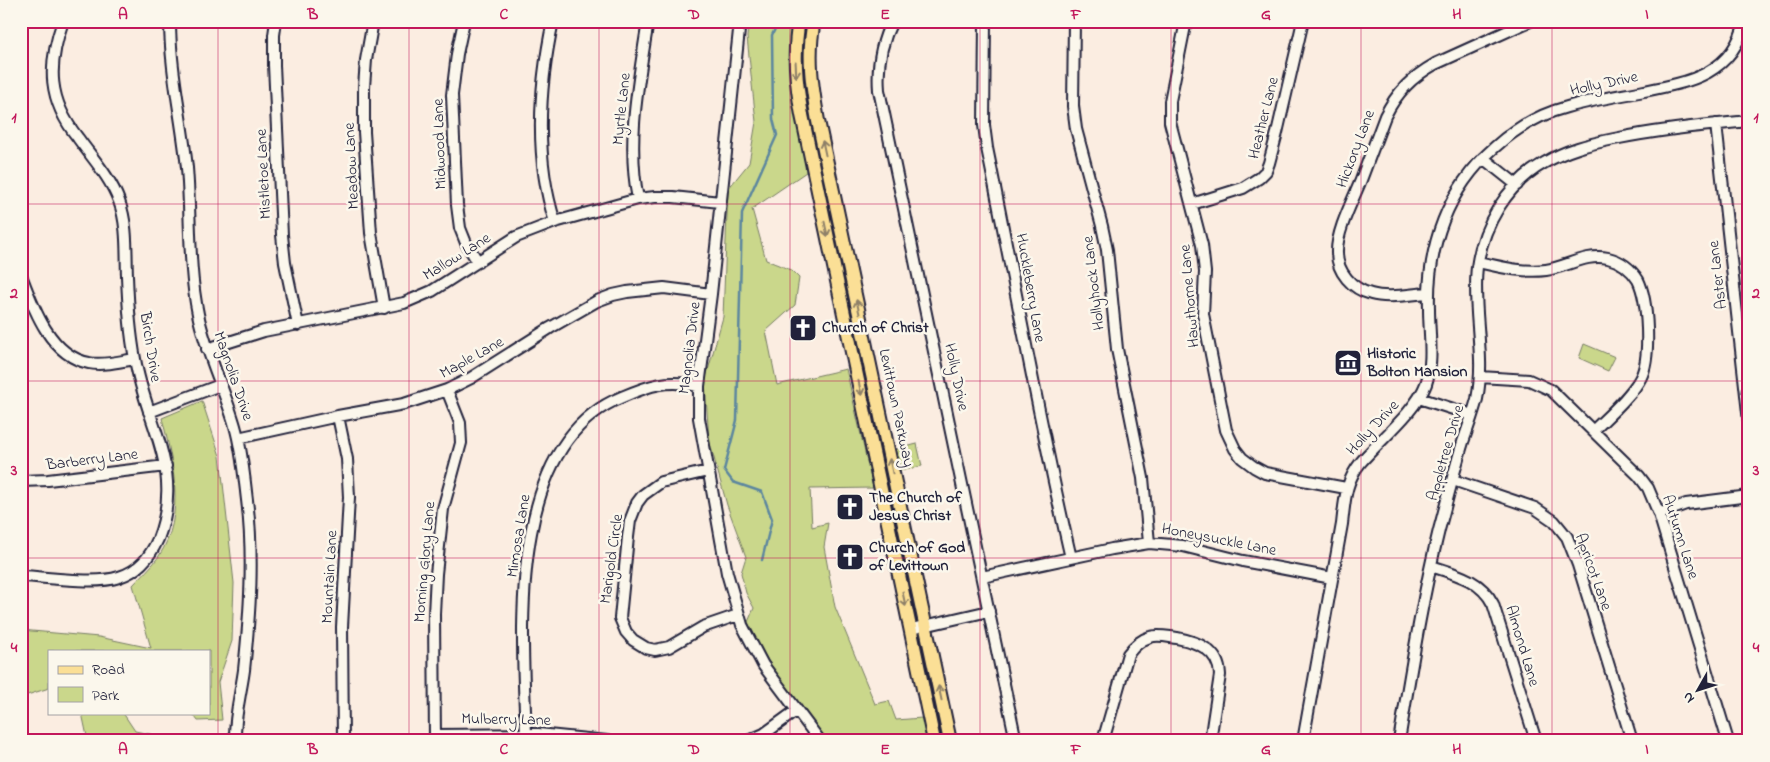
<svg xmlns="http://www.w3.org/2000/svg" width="1770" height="762" font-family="'Indie Flower',sans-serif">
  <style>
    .green { fill: #cad78b; stroke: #767c63 }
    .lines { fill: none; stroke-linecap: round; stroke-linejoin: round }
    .stream { stroke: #5b869f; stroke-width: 2.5 }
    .minor-casing { stroke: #22223b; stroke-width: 14 }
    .major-casing { stroke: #22223b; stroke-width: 16 }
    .minor { stroke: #fbf7ec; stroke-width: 10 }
    .major { stroke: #fbdf96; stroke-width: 12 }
    .oneway { stroke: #8e8068 }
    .grid { fill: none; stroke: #c2185b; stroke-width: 1; stroke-opacity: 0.55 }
    .labels { text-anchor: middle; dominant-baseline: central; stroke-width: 5; stroke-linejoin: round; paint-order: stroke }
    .street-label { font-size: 16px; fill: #22223b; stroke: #fbf7ec }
    .poi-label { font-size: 16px; font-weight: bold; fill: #22223b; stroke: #fbf7ec; text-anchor: start }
    .neatline { fill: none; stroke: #c2185b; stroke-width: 2 }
    .grid-label { font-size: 16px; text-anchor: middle; font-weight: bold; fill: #c2185b }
  </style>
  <rect width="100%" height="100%" fill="#fbede1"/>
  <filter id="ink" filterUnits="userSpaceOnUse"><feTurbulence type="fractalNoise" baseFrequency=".02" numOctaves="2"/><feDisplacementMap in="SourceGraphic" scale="10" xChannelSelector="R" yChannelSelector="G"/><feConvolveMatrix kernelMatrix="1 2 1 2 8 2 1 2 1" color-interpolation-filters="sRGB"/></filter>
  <g filter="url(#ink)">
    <path class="green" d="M749 21H800L806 172 752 209 766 260 791 270 799 278 795 305 766 331 777 385 846 369 873 488 810 489 812 527 828 523 824 547 835 607 875 704 889 701 896 720 922 718 927 741H828C799 703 766 666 748 622L754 608 746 593 741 573 746 557 727 505 709 440 705 381 723 317 728 189 749 163 756 122 747 37Z
      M1584 344 1615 357 1608 371 1579 358Z
      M202 401 220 456 234 583 232 641 218 682 222 720 198 721 192 713H209V651H49V688L21 697V630L99 637 151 648 133 585C141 576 152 567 159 556 186 515 173 462 162 418Z
      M917 444 922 466 899 471 894 450Z
      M82 713H123L135 731 155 735 158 741H88Z"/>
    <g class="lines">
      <path class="stream" d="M762 560 772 519 762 492 733 482 724 470 737 420 742 213 777 135 773 119 772 35 779 21"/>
      <defs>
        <path id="minor" d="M170 21C170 70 182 119 187 168 191 216 188 266 198 314 206 353 224 388 235 426 242 450 244 475 247 500 254 557 250 613 244 670 241 693 234 717 235 741
          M276 21 274 35V65L282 235 285 263 298 325
          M373 21 366 60 364 87V132L371 233 384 308
          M464 21 457 54 452 95 457 205 460 228 466 243 478 262
          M553 21C539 86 534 157 555 222
          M740 21 711 294 699 386V418L727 573 742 625 763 665 820 741
          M892 21C881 43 877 65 879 90L1016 741
          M985 21 984 125 987 148C1015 285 1039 422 1071 558
          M1074 21 1073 106 1076 129 1102 226 1107 250 1117 349 1143 478 1149 543
          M1186 21 1170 101V122L1202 245 1205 272 1203 314 1226 430 1235 449 1242 458 1254 467 1265 473 1346 488
          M1716 124 1749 422
          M1483 158 1517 185
          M638 199C626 140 639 80 648 21
          M1192 204 1243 188 1259 178 1266 171 1269 163 1277 133 1303 21
          M1478 262C1500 267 1523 273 1546 270 1567 267 1586 253 1608 258 1621 261 1631 269 1638 280 1648 300 1651 357 1641 377 1633 394 1607 417 1593 431
          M21 275C33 307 50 356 89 363 103 366 121 361 135 359
          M1428 293C1410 294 1388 299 1371 294 1352 289 1337 272 1337 253 1336 232 1353 200 1361 180 1369 159 1377 137 1385 116 1397 92 1412 77 1435 64L1530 21
          M207 349 264 331 404 303 432 291 516 237 555 222 638 199 655 197H673L720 202
          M1480 377 1529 380 1551 390 1639 476 1648 488 1659 514 1728 741
          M1419 398 1472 415
          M149 412 220 385
          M338 416 347 459 349 497 342 627 343 741
          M238 438 338 416 404 404 447 390 471 378 550 328 597 301 613 295 627 292 664 288 711 294
          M708 471 661 482 643 495 637 503 630 521 628 537 620 618 626 632 633 640 646 648 655 650 669 647 703 627 738 615
          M1453 480 1535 508 1554 521 1567 537 1578 565 1632 741
          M21 481 48 480 166 466
          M1659 514 1686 504 1749 496
          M1431 566C1456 574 1481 580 1493 604L1536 741
          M21 576C48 577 95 585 119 577 139 571 150 557 158 539 185 469 146 425 135 359 130 332 128 304 127 276 126 252 128 225 119 201 110 177 93 159 78 138 48 100 47 66 63 21
          M982 577 1112 549 1149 543 1183 546 1243 561 1332 578
          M911 629 989 611
          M526 734C522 632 506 444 622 397 650 385 667 379 699 386
          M435 735 538 734 607 741
          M435 741 434 614 436 574 443 509 461 443 460 423 447 390
          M748 741 764 734 797 710
          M1103 741 1128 654C1134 646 1140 640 1150 637 1158 634 1168 637 1177 638 1198 642 1219 650 1220 675L1210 741
          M1303 741 1342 524C1345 499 1345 482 1361 462 1380 440 1416 411 1426 384 1434 361 1429 333 1429 309 1427 247 1447 189 1495 147 1515 129 1540 114 1567 107 1592 100 1618 96 1644 91 1690 82 1733 74 1745 21
          M1399 741C1411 670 1422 599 1439 530 1447 501 1454 471 1463 442 1468 428 1473 414 1477 399 1486 356 1472 311 1477 267 1483 225 1507 184 1544 163 1566 150 1589 144 1614 139 1658 130 1704 125 1749 121"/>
        <path id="major" d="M799 21C793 53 796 83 802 115L934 741
          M814 21C807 55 812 87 818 121L950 741"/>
      </defs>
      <use href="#minor" class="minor-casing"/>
      <use href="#major" class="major-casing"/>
      <use href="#minor" class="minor"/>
      <use href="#major" class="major"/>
    </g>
    <defs><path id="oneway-shaft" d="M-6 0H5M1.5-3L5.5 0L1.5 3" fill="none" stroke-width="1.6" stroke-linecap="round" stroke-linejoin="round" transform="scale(1.25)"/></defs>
    <g class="oneway">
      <use href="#oneway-shaft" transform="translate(796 70) rotate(87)"/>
      <use href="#oneway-shaft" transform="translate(824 148) rotate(-102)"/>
      <use href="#oneway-shaft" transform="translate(826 229) rotate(78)"/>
      <use href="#oneway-shaft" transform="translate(858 307) rotate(-102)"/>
      <use href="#oneway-shaft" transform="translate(860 388) rotate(78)"/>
      <use href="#oneway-shaft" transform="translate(891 466) rotate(-102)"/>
      <use href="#oneway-shaft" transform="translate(904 599) rotate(78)"/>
      <use href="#oneway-shaft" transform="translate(940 693) rotate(-102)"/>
    </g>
  </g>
  <path class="grid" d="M218 21V741M409 21V741M599 21V741M790 21V741M980 21V741M1171 21V741M1361 21V741M1552 21V741M21 204H1749M21 381H1749M21 558H1749"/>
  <defs>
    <symbol id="church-square" viewBox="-11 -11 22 22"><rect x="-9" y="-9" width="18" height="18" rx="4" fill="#22223b" stroke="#fbf7ec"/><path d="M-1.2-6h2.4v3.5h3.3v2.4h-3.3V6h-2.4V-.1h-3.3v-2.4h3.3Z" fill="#fff"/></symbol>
    <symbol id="museum-square" viewBox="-11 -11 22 22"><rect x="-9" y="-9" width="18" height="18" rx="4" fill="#22223b" stroke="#fbf7ec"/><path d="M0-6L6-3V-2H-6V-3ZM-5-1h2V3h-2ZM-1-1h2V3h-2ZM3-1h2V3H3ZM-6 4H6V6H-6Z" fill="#fff"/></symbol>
  </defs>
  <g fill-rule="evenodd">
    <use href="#church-square" x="787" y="312" width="32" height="32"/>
    <use href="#museum-square" x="1332" y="347" width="32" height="32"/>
    <use href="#church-square" x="834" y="491" width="32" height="32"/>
    <use href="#church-square" x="834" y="541" width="32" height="32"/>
  </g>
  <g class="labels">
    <g class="street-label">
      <text transform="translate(1604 84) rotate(-12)">Holly Drive</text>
      <text transform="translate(622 109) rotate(-84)">Myrtle Lane</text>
      <text transform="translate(1264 118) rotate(-76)">Heather Lane</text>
      <text transform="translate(440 144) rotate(-92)">Midwood Lane</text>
      <text transform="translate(1356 149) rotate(-69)">Hickory Lane</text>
      <text transform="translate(352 166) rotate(-93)">Meadow Lane</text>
      <text transform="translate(264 174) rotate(-93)">Mistletoe Lane</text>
      <text transform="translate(457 257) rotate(-32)">Mallow Lane</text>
      <text transform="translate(1718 275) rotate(-97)">Aster Lane</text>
      <text transform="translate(1094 283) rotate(-97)">Hollyhock Lane</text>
      <text transform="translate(1030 288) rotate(80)">Huckleberry Lane</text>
      <text transform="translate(1190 296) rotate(-95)">Hawthorne Lane</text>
      <text transform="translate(150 347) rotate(81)">Birch Drive</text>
      <text transform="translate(690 348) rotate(-83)">Magnolia Drive</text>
      <text transform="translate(472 358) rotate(-29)">Maple Lane</text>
      <text transform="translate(233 376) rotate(71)">Magnolia Drive</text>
      <text transform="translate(956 377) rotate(78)">Holly Drive</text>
      <text transform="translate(896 408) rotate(78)">Levittown Parkway</text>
      <text transform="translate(1373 428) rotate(-47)">Holly Drive</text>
      <text transform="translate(1446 453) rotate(-74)">Appletree Drive</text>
      <text transform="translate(92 460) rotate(-7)">Barberry Lane</text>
      <text transform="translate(519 536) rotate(-81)">Mimosa Lane</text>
      <text transform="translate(1680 537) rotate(72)">Autumn Lane</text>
      <text transform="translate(1219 540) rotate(11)">Honeysuckle Lane</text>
      <text transform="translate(612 559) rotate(-82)">Marigold Circle</text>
      <text transform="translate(425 562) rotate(-85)">Morning Glory Lane</text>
      <text transform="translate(1593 572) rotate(70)">Apricot Lane</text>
      <text transform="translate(330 577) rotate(-87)">Mountain Lane</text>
      <text transform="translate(1522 646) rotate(73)">Almond Lane</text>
      <text transform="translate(506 720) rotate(1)">Mulberry Lane</text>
    </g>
    <g class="poi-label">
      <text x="822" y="328">Church of Christ</text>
      <text x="1367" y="354">Historic<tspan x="1367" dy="18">Bolton Mansion</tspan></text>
      <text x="869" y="498">The Church of<tspan x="869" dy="18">Jesus Christ</tspan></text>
      <text x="869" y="548">Church of God<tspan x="869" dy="18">of Levittown</tspan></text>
    </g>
  </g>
  <rect width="1770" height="762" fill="none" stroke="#fbf7ec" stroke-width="55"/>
  <rect x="48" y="650" width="162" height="65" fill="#fbf7ec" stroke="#a4a2a5"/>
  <rect x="58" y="666" width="25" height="8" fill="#fbdf96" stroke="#a4a2a5"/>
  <text x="92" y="674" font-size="15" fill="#22223b">Road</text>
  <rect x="58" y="687" width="25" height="15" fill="#cad78b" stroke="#a4a2a5"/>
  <text x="92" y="700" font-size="15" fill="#22223b">Park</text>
  <g transform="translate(1698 690) rotate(231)" stroke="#fbf7ec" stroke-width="4" paint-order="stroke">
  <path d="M0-4L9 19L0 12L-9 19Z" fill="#22223b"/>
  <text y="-8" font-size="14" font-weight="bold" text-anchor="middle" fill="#22223b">N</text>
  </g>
  <rect x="28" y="28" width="1714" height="706" class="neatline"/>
  <g class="grid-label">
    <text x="123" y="19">A</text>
    <text x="313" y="19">B</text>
    <text x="504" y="19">C</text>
    <text x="694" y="19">D</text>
    <text x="885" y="19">E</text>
    <text x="1076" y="19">F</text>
    <text x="1266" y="19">G</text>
    <text x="1457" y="19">H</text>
    <text x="1647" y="19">I</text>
    <text x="14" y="122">1</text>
    <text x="1756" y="122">1</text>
    <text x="14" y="298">2</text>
    <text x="1756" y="298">2</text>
    <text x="14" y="475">3</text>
    <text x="1756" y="475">3</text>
    <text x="14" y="652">4</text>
    <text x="1756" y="652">4</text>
    <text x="123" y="754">A</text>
    <text x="313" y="754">B</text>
    <text x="504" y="754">C</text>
    <text x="694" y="754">D</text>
    <text x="885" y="754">E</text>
    <text x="1076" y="754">F</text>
    <text x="1266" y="754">G</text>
    <text x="1457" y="754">H</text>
    <text x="1647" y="754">I</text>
  </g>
</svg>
